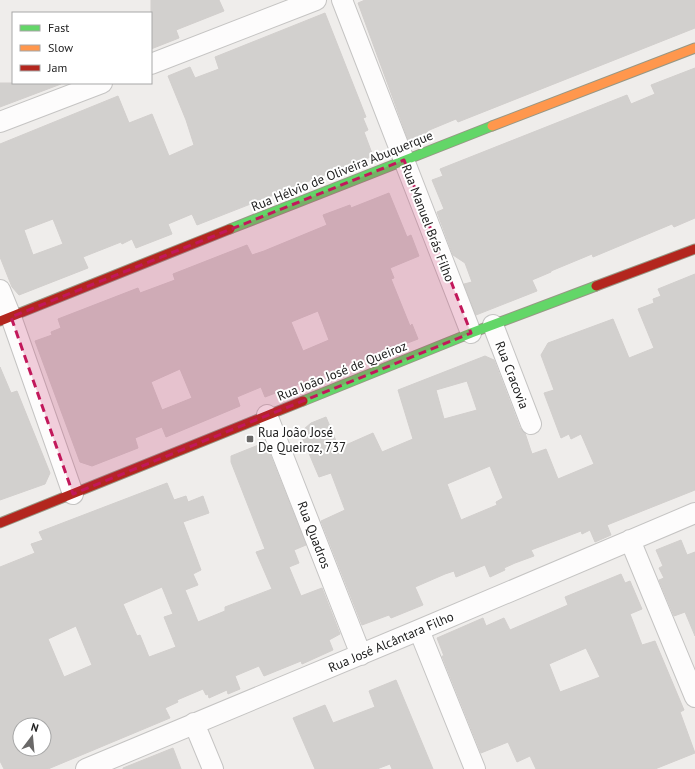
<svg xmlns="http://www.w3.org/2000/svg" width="695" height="769" font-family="'PT Sans',sans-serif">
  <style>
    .building { fill: #d2d0ce; stroke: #d2cfcd; fill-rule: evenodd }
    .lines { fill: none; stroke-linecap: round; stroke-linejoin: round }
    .street-casing { stroke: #c5c4c3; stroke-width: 22 }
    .fast-casing { stroke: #979784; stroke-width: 11 }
    .slow-casing { stroke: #979784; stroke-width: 11 }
    .jam-casing { stroke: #979784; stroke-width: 11 }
    .street { stroke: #fdfcfc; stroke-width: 20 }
    .fast { stroke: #63d668; stroke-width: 9 }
    .slow { stroke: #ff974d; stroke-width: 9 }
    .jam { stroke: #b3261e; stroke-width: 9 }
    .marked { fill: #c2185b; fill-opacity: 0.2; stroke: #c2185b; stroke-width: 3; stroke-dasharray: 8 5; stroke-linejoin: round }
    .poi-dot { fill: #6a6968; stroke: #fff; stroke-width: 1.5 }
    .labels { text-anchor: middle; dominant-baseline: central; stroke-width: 4; stroke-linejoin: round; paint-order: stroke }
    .street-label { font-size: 13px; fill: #222; stroke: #fff }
    .poi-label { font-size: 13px; fill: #222; stroke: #fff; text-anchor: start }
  </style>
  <rect width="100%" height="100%" fill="#efedeb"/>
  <path class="building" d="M151 0H219L224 11 176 30 179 38 151 49Z
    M365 0H695V28L458 122 456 119 427 131 428 134 409 142 358 3Z
    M325 13 366 117 363 118 368 130 364 132 373 156 197 225 192 214 168 224 172 234 136 248 132 239 122 244 121 242 83 257 88 268 19 295 12 287 0 257V144L118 96 129 123 152 114 169 156 194 145 186 120 168 76 190 67 195 78 219 69 215 57ZM53 219 63 244 33 255 24 230Z
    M695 68V218L674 227 672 224 593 257 592 254 551 271V272L532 280 537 291 476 315 464 284 472 282 465 263 453 255 437 212 444 209 432 180 443 176 440 169 627 95 631 104 655 94 651 85Z
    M0 83H60L61 84 0 107Z
    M389 193 407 237 411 235 419 256 390 268 394 278 391 279 410 326 412 324 418 339 265 397 261 387 237 397 240 406 166 437 162 427 135 438 138 448 92 466 80 462 35 341 52 335 51 332 61 328 58 319 138 288 140 293 175 280 173 274 247 245 252 255 264 251 327 225 323 215 350 205 351 208ZM318 311 329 340 303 351 291 322ZM180 369 192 398 162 410 151 382Z
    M695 274V490L607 525 611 535 595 542 590 530 582 534 581 531 531 550 534 556 515 563 504 568 505 570 490 577 485 565 456 577 454 571 445 574 415 587 423 605 391 618 389 615 362 625 321 521 345 510 331 473 319 477 302 437 304 429 311 423 326 417 339 448 373 433 382 452 413 439 398 390 485 356 494 360 520 428 525 433 532 454 546 449 558 479 594 464 581 434 571 439 569 434 561 438 544 393 554 390 541 355 548 343 613 319 629 358 654 348 638 309 654 303 653 299 661 296 658 289ZM467 381 477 410 444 419 436 390ZM490 466 503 498 496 502 497 505 461 520 447 484Z
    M0 367 11 393 17 391 50 473 45 484 0 500Z
    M261 444H266L306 545 294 550 299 563 289 567 301 596 322 588 340 634 329 640 333 650 302 664 301 661 264 676 259 666 235 676 240 689 228 694 227 690 209 698 208 694 206 695 203 689 177 700 178 702 165 708 170 718 48 769H4L0 761V567L35 553 31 544 43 540 39 532 167 483 174 500 186 496 188 502 203 496 209 513 183 522 201 570 193 574 198 585 185 590 198 622 225 611V607L272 589 256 552 265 549 231 462V456ZM162 587 173 614 164 617 176 647 149 657 140 635 137 636 123 604ZM76 626 92 665 64 677 48 639ZM20 725H44V749H20Z
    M681 540 687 555 695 552V636L685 612 674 616 659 580 664 578 659 568 663 566 656 550Z
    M621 574 625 583 630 581 642 609 630 614 642 645 655 641 684 710 680 712 695 753 655 769H536L530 756 517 762 508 742 481 753 442 656H444L437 638 483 618 486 626 504 618 510 630 568 605 565 597ZM586 648 600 677 560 692 549 664Z
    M396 680 433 769H392L390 764 377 769H315L293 718 325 705 333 723 375 707 369 691Z
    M173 748 181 769H123V768Z"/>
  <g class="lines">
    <defs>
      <path id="street" d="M342 0 471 333
        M151 64 316 0
        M0 122 102 83
        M0 290 11 317 73 494
        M493 325 531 424
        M267 415 361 655
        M630 540 695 697
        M419 630 475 769
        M194 723 213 769
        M86 769 419 630 695 513"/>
      <path id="fast" d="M230 229 492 126
        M303 401 471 333 596 286"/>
      <path id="slow" d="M492 126 695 48"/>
      <path id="jam" d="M596 286 695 249
        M0 321 230 229
        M0 523 303 401"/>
    </defs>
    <use href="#street" class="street-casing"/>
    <use href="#fast" class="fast-casing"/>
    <use href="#slow" class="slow-casing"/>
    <use href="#jam" class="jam-casing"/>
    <use href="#street" class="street"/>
    <use href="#fast" class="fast"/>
    <use href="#slow" class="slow"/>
    <use href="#jam" class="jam"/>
  </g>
  <path class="marked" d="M404 160 471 333 73 494 11 317Z"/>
  <rect class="poi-dot" x="246" y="435" width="8" height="8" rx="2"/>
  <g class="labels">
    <g class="street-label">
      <text transform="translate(342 171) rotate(-22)">Rua Hélvio de Oliveira Abuquerque</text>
      <text transform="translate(428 223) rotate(69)">Rua Manuel Brás Filho</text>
      <text transform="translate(342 371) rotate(-22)">Rua João José de Queiroz</text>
      <text transform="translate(512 375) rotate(69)">Rua Cracovia</text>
      <text transform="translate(314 535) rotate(69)">Rua Quadros</text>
      <text transform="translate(391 642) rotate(-23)">Rua José Alcântara Filho</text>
    </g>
    <g class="poi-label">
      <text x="258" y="432">Rua João José<tspan x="258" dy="15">De Queiroz, 737</tspan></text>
    </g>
  </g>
  <rect x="12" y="12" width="140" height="72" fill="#ffffff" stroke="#a7a7a7"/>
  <rect x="20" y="25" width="20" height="6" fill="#63d668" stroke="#a7a7a7"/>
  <text x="48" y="32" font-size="12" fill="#222222">Fast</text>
  <rect x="20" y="45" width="20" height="6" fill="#ff974d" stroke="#a7a7a7"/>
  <text x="48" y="52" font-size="12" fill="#222222">Slow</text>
  <rect x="20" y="65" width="20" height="6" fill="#b3261e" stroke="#a7a7a7"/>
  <text x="48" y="72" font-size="12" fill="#222222">Jam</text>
  <g transform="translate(32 737) rotate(16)"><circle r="19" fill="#ffffff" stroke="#a7a7a7"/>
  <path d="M0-3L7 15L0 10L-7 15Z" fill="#6a6968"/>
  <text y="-6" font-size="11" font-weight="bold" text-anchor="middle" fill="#222222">N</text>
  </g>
</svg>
